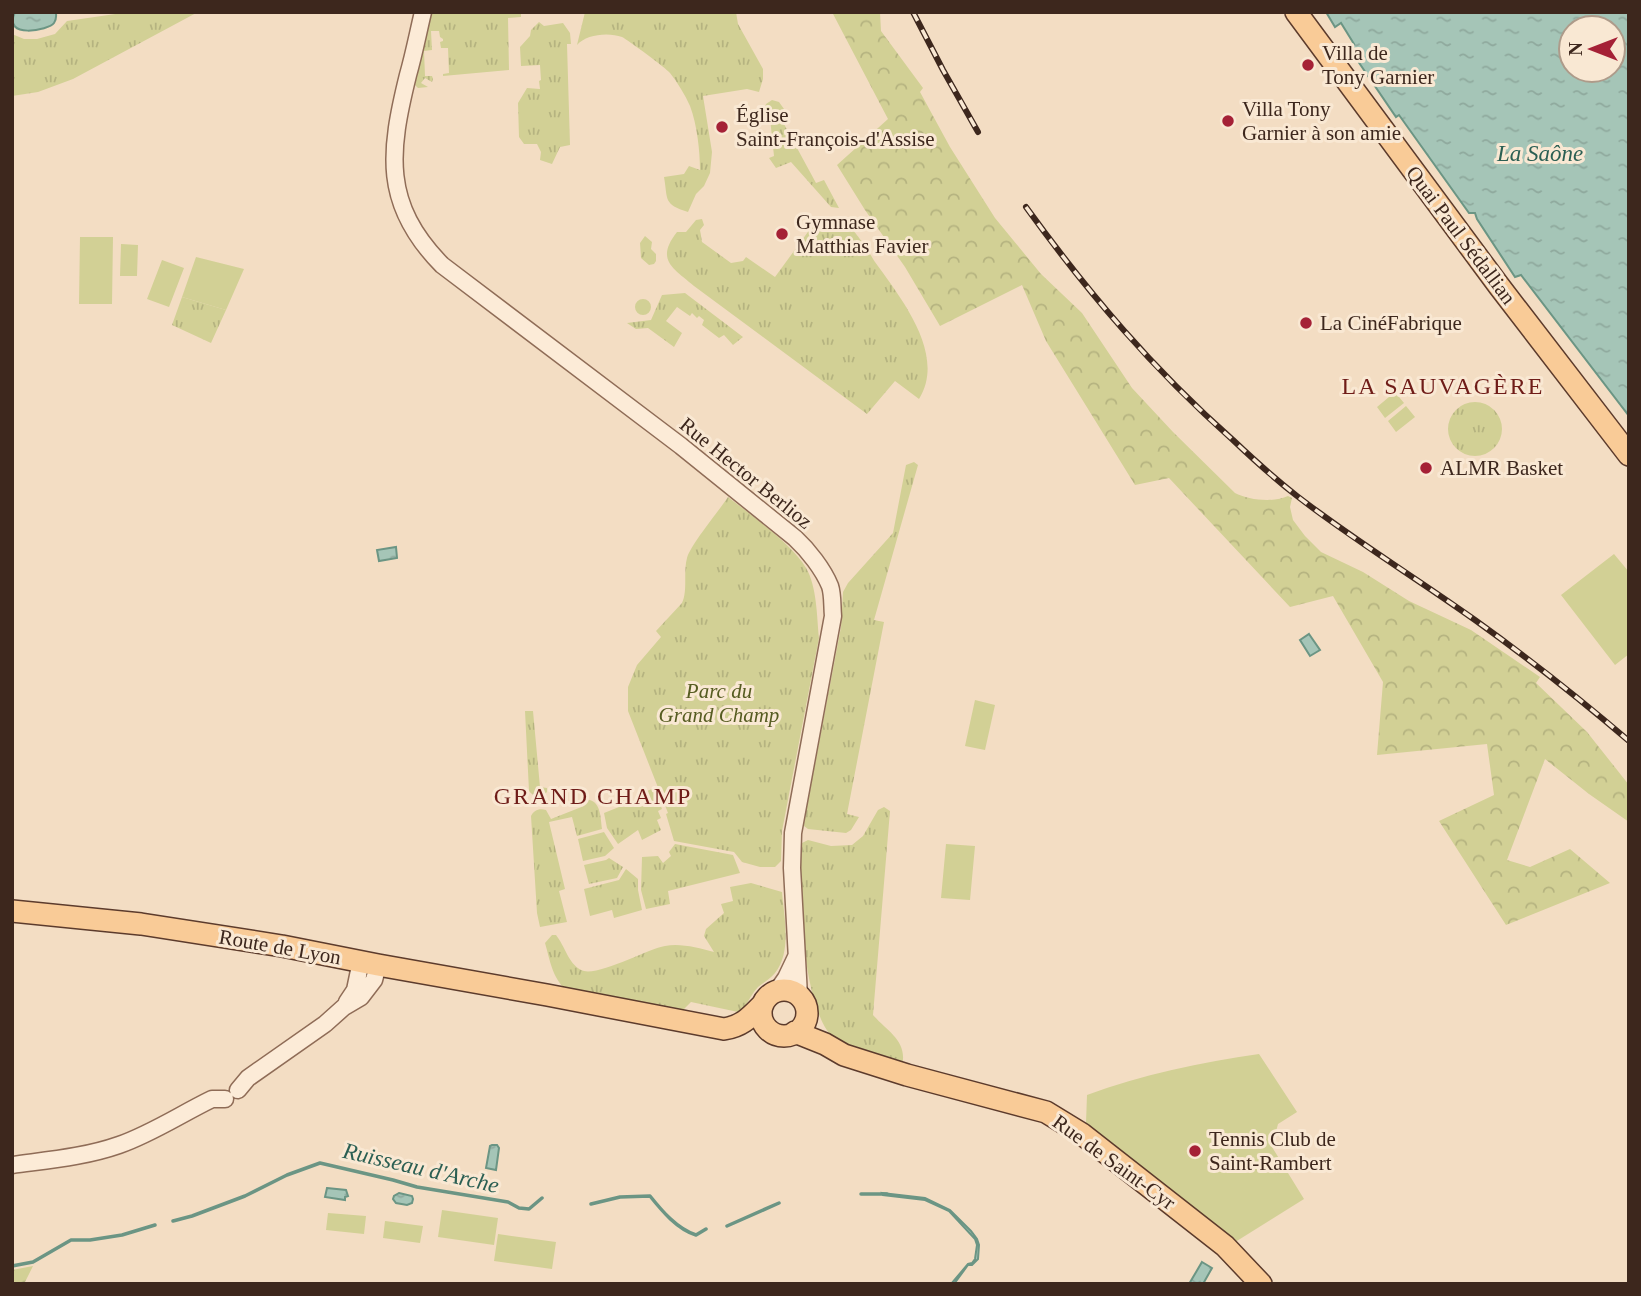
<svg xmlns="http://www.w3.org/2000/svg" width="1641" height="1296" font-family="'Times New Roman',serif">
  <style>
    .grass { fill: url(#grass-tufts) }
    .forest { fill: url(#forest-crowns) }
    .pitch { fill: #d2d095 }
    .water { fill: url(#water-ripples); stroke: #6b9584; stroke-width: 2; fill-rule: evenodd }
    .lines { fill: none; stroke-linecap: round; stroke-linejoin: round }
    .stream { stroke: #6b9584; stroke-width: 3.5 }
    .minor-casing { stroke: #8f6c57; stroke-width: 19 }
    .major-casing { stroke: #5c3b2c; stroke-width: 24 }
    .minor { stroke: #fcebd7; stroke-width: 16 }
    .major { stroke: #f9cb97; stroke-width: 21 }
    .rail-casing { stroke: #3d271d; stroke-width: 6 }
    .rail { stroke: #f9e8d3; stroke-width: 3.5; stroke-dasharray: 10; stroke-linecap: butt }
    .poi-dot { fill: #a52136; stroke: #f9e8d3; stroke-width: 2.5 }
    .labels { text-anchor: middle; dominant-baseline: central; stroke-width: 6; stroke-linejoin: round; paint-order: stroke }
    .poi-label { font-size: 21px; fill: #3d271d; stroke: #f9e8d3; text-anchor: start }
    .street-label { font-size: 21px; fill: #3d271d; stroke: #f9e8d3 }
    .park-label { font-size: 21px; font-style: italic; fill: #565c21; stroke: #f9e8d3 }
    .water-label { font-size: 23px; font-style: italic; fill: #2b5f53; stroke: #f9e8d3 }
    .quarter-label { font-size: 24px; letter-spacing: 2px; fill: #6f1c18; stroke: #f9e8d3 }
  </style>
  <defs>
    <pattern id="grass-tufts" width="24" height="20" patternUnits="userSpaceOnUse" patternTransform="scale(1.75)"><rect width="24" height="20" fill="#d2d095"/><path d="M3 7l-1-3M5 7V3M7 7l1-3M15 17l-1-3M17 17v-4M19 17l1-3" fill="none" stroke="#b5b380"/></pattern>
    <pattern id="forest-crowns" width="20" height="18" patternUnits="userSpaceOnUse" patternTransform="scale(1.75)"><rect width="20" height="18" fill="#d2d095"/><path d="M2 6a3 3 0 1 1 6 0M12 15a3 3 0 1 1 6 0" fill="none" stroke="#b5b380"/></pattern>
    <pattern id="water-ripples" width="26" height="14" patternUnits="userSpaceOnUse" patternTransform="scale(1.75)"><rect width="26" height="14" fill="#a5c5b7"/><path d="M2 4q2-2 4 0t4 0M15 11q2-2 4 0t4 0" fill="none" stroke="#8fa99d"/></pattern>
  </defs>
  <rect width="100%" height="100%" fill="#f3ddc3"/>
  <path class="grass" d="M129 12H198L73 79 38 92 12 96V34L24 39H37L55 34 67 21Z
    M430 12H521V17L508 18 509 70 443 76V74L449 73 448 48H441L440 42 443 41V39L440 37 439 31H431L432 50 424 51 425 76H432L433 79 432 82 425 78 421 83 428 87 418 88 415 85Z
    M585 12H736L738 24 763 69V79L759 92 747 89 703 96 712 152 710 173 704 186 696 194 688 212C663 204 668 200 664 177L684 174 689 166 700 170C700 151 697 124 690 106 685 95 678 83 670 73 666 68 628 40 622 37 609 32 586 34 577 45Z
    M539 22 544 26 563 23 570 33 571 44H567L570 145 560 147 552 164 540 160 541 152 537 144H524L519 137 518 103 527 88 540 89 539 81 541 80 540 65 521 66 520 47 530 36 531 30Z
    M772 100 779 102 784 109 778 113 816 183 824 180 839 208 831 207 791 162 776 168 769 158 774 156 770 118 763 114 766 104Z
    M702 219 704 225 700 230 702 242 731 263 743 261 746 257 775 277 813 225 821 230 828 220C835 222 844 223 849 227 856 231 870 254 875 262 900 297 947 354 919 399L895 381 867 414 694 286C673 268 655 260 677 232H686L696 220Z
    M645 236 652 242 651 249 656 254V261L654 264 649 265 641 258 640 243Z
    M685 293 743 337 733 345 724 335 719 338 702 325 704 320 699 316 697 318 692 313 690 316 677 307 666 321 682 333 674 347 648 328 636 329 627 323 651 320 662 295Z
    M182 297 226 310 211 343 172 325Z
    M635 307a8 8 0 1 1 16 0a8 8 0 1 1-16 0Z
    M1448 429a27 27 0 1 1 54 0a27 27 0 1 1-54 0Z
    M914 462 918 465 874 620 884 622 847 814 859 817 851 830 846 833 808 829 804 826V822L841 627 843 592 848 583 893 533 906 465Z
    M728 497C751 515 791 543 806 568 817 586 817 618 819 638L782 831 781 861 775 867H760L742 862 734 852 674 841 666 814 668 813 628 711V687L637 665 661 637 656 631 682 603C688 590 683 573 687 558 691 544 719 511 728 497Z
    M525 711H533L540 787 547 788V792C541 798 534 798 529 791Z
    M654 788 662 809 658 811 661 818 657 820 661 830 642 840 638 830 618 844 607 828 604 813 639 799 638 795Z
    M581 799C601 798 600 813 602 829L577 836 572 817 549 822 565 889 559 891 567 922 540 927 537 913 531 816C534 810 539 808 546 810L551 819 584 806Z
    M884 807 890 811 873 1015C888 1032 908 1041 902 1066 879 1058 852 1052 833 1037 803 1012 796 880 802 843L808 840 831 846 852 845 863 836 878 810Z
    M604 832 614 848 605 856 583 861 578 839Z
    M675 844 733 855 740 873 668 891 670 904 646 909 641 890 642 857 658 856 663 863 671 856 669 852Z
    M609 858 623 867 617 878 589 884 584 865 606 860Z
    M626 869 638 879V890L642 910 614 918 612 910 590 916 584 889 619 880Z
    M751 883 782 892C784 917 792 952 775 973 770 979 764 982 758 987 750 995 748 1006 738 1012L691 1002 682 1011 566 990C552 977 550 960 545 943L552 935H556C565 946 568 963 581 970 596 978 647 949 665 946 681 943 698 948 714 952L704 936 706 929 724 913 721 904 733 901 730 887Z"/>
  <path class="forest" d="M832 12H880L881 31 923 88 920 92 950 147 995 218 1041 274 1082 313 1132 388 1173 432 1235 493C1248 500 1274 503 1288 496L1292 498 1290 507 1293 520 1305 536 1321 552 1363 572 1409 601 1471 630 1540 677 1536 683 1587 732 1629 785V822L1589 794 1545 759 1507 860 1530 867 1570 849 1610 883 1506 925 1439 821 1494 795 1487 744 1377 755 1383 682 1333 596 1290 607 1169 478 1135 485 1046 341 1022 285 940 326 905 267 865 210 837 165 888 119Z
    M33 1266 24 1284H12V1270Z"/>
  <path class="pitch" d="M80 237H113L112 304H79Z
    M121 244 138 245 137 276H120Z
    M196 257 244 269 226 310 182 297Z
    M162 260 184 268 169 307 147 299Z
    M1395 392 1404 403 1385 418 1377 407Z
    M1406 406 1415 417 1396 432 1388 421Z
    M1614 554 1629 572V654L1615 665 1561 595Z
    M975 700 995 705 985 750 965 746Z
    M946 844 975 846 970 900 941 898Z
    M1259 1054 1297 1112 1278 1124 1272 1147 1304 1199 1232 1244 1102 1140 1086 1123 1087 1095C1141 1075 1202 1062 1259 1054Z
    M442 1210 498 1218 494 1245 438 1237Z
    M328 1213 366 1216 364 1234 326 1230Z
    M385 1221 423 1226 420 1243 383 1238Z
    M498 1234 556 1242 552 1269 494 1261Z"/>
  <path class="water" d="M15 12H56C56 17 57 19 54 23 49 30 2 40 15 12Z
    M1326 12H1629V416L1521 275 1515 277 1477 219 1475 213H1469L1399 115 1396 117 1349 48 1354 44 1341 23 1335 27ZM1571 28H1613V70H1571Z
    M396 547 397 558 379 561 377 550Z
    M1309 634 1320 650 1310 656 1300 640Z
    M492 1145H497L499 1148 496 1170 486 1168 490 1146Z
    M327 1188 346 1190 348 1196 345 1197V1200L325 1197Z
    M399 1193 412 1196 413 1199 412 1203 407 1205 396 1203 393 1199 394 1196Z
    M882 1193 925 1198 950 1210 971 1231 977 1239 979 1245 978 1259 972 1265H968L954 1284H951L968 1264 972 1263 975 1259 977 1245 975 1239 949 1211 925 1200 883 1195Z
    M1202 1262 1212 1268 1203 1284H1189Z"/>
  <g class="lines">
    <path class="stream" d="M861 1194H887
      M591 1204 620 1197 650 1196C662 1211 677 1229 696 1235L706 1229
      M173 1221 192 1216 245 1196 287 1175 320 1163 393 1180 417 1187 508 1202 519 1208 529 1209 542 1198
      M727 1226 779 1203
      M12 1266 33 1262 71 1240H90L122 1235 155 1225"/>
    <defs>
      <path id="minor" d="M423 12C418 33 414 54 408 75 389 152 382 204 442 265L681 446 795 538C808 550 823 569 830 586 833 595 832 606 833 616L793 833 792 868 799 996
        M777 991 786 978 796 957
        M347 1002 355 990 361 961
        M238 1090 248 1078 325 1024 344 1007 361 997 374 980 378 965
        M12 1165C48 1160 85 1157 119 1145 151 1134 181 1114 212 1099H225"/>
      <path id="major" d="M1296 12 1499 286 1629 455
        M12 911 141 924 282 946 378 965 547 995 724 1029C743 1026 750 1017 763 1004
        M761 1013a23 23 0 1 1 46 0a23 23 0 1 1-46 0Z
        M795 1032 825 1044 844 1055 907 1075 1046 1112 1082 1134 1225 1246 1261 1284"/>
    </defs>
    <use href="#minor" class="minor-casing"/>
    <use href="#major" class="major-casing"/>
    <use href="#minor" class="minor"/>
    <use href="#major" class="major"/>
    <defs>
      <path id="rail" d="M913 12 943 70 978 132
        M1026 207C1089 294 1152 368 1233 440 1253 459 1274 478 1297 496 1354 540 1416 578 1475 620 1528 658 1579 698 1629 741"/>
    </defs>
    <use href="#rail" class="rail-casing"/>
    <use href="#rail" class="rail"/>
  </g>
  <g class="poi-dot">
    <circle cx="1308" cy="65" r="7"/>
    <circle cx="1228" cy="121" r="7"/>
    <circle cx="722" cy="127" r="7"/>
    <circle cx="782" cy="234" r="7"/>
    <circle cx="1306" cy="323" r="7"/>
    <circle cx="1426" cy="468" r="7"/>
    <circle cx="1195" cy="1151" r="7"/>
  </g>
  <g class="labels">
    <g class="poi-label">
      <text x="1322" y="53">Villa de<tspan x="1322" dy="24">Tony Garnier</tspan></text>
      <text x="1242" y="109">Villa Tony<tspan x="1242" dy="24">Garnier à son amie</tspan></text>
      <text x="736" y="115">Église<tspan x="736" dy="24">Saint-François-d'Assise</tspan></text>
      <text x="796" y="222">Gymnase<tspan x="796" dy="24">Matthias Favier</tspan></text>
      <text x="1320" y="323">La CinéFabrique</text>
      <text x="1440" y="468">ALMR Basket</text>
      <text x="1209" y="1139">Tennis Club de<tspan x="1209" dy="24">Saint-Rambert</tspan></text>
    </g>
    <g class="street-label">
      <text transform="translate(1461 235) rotate(53)">Quai Paul Sédallian</text>
      <text transform="translate(746 473) rotate(39)">Rue Hector Berlioz</text>
      <text transform="translate(280 947) rotate(10)">Route de Lyon</text>
      <text transform="translate(1114 1162) rotate(36)">Rue de Saint-Cyr</text>
    </g>
    <g class="park-label">
      <text x="719" y="691">Parc du<tspan x="719" dy="24">Grand Champ</tspan></text>
    </g>
    <g class="water-label">
      <text x="1540" y="153">La Saône</text>
      <text transform="translate(421 1168) rotate(13)">Ruisseau d'Arche</text>
    </g>
    <g class="quarter-label">
      <text x="1443" y="386">LA SAUVAGÈRE</text>
      <text x="593" y="796">GRAND CHAMP</text>
    </g>
  </g>
  <rect width="1641" height="1296" fill="none" stroke="#3d271d" stroke-width="28"/>
  <g transform="translate(1592 49) rotate(270)"><circle r="33" fill="#f9e8d3" stroke="#ae9b8a" stroke-width="2"/>
  <path d="M0-5L12 26L0 18L-12 26Z" fill="#a52136"/>
  <text y="-10" font-size="19" font-weight="bold" text-anchor="middle" fill="#3d271d">N</text>
  </g>
</svg>
